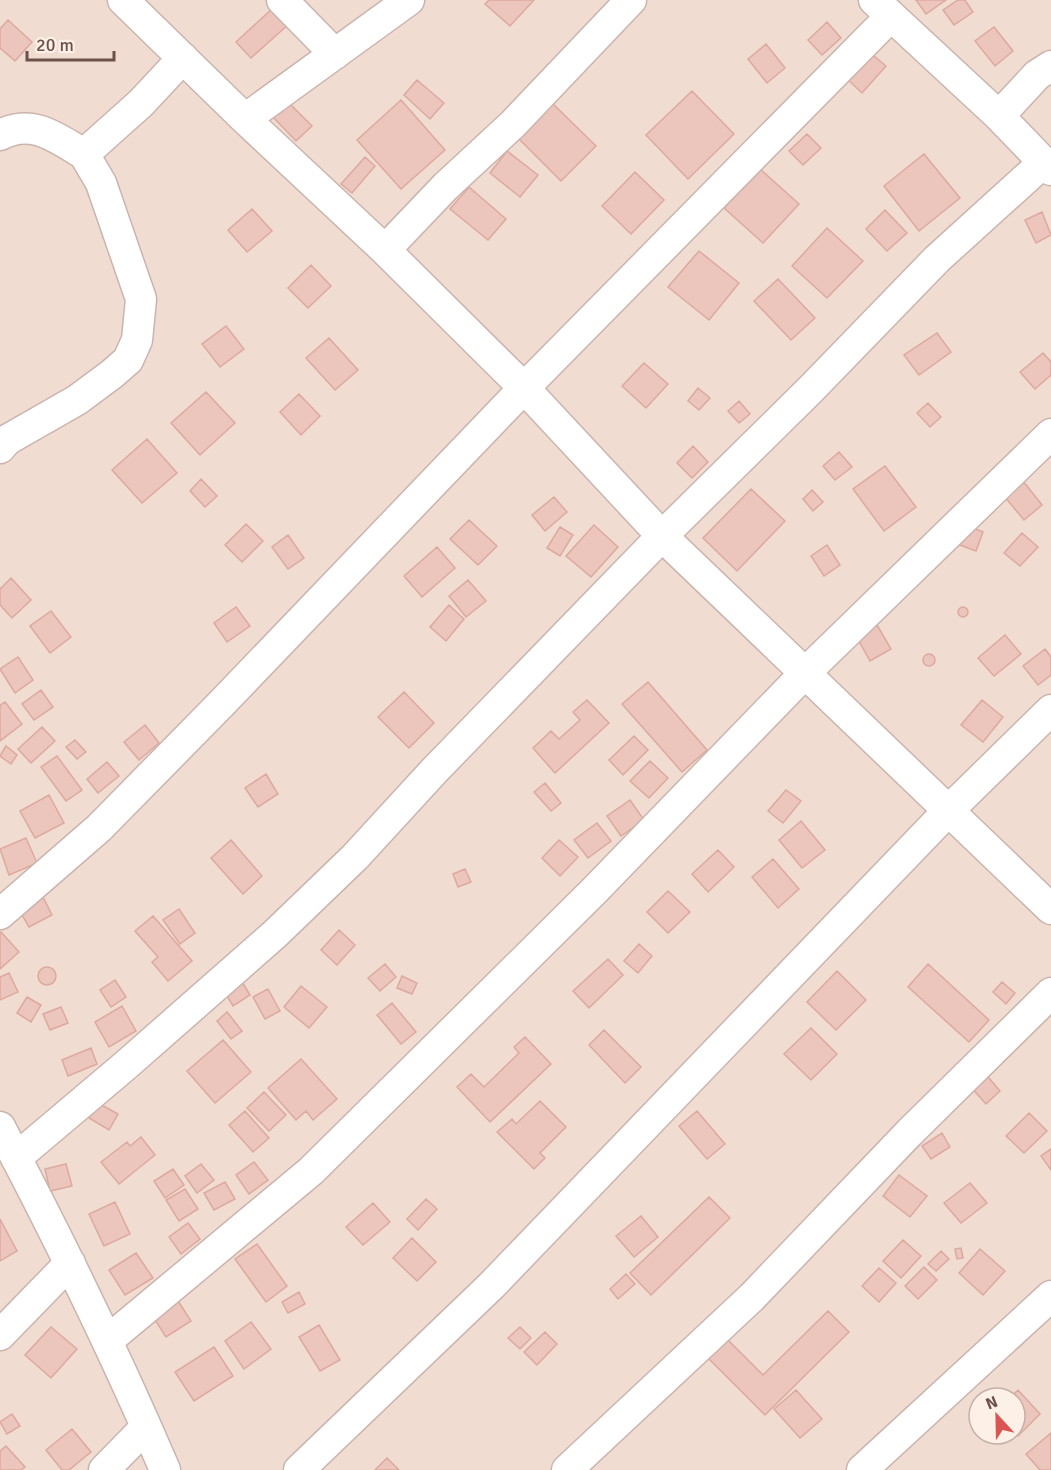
<svg xmlns="http://www.w3.org/2000/svg" width="1051" height="1470" font-family="Signika,sans-serif">
  <style>
    .residential { fill: #f0dcd1; fill-rule: evenodd }
    .building { fill: #ecc5bc; stroke: #dda99e; stroke-width: 1.5 }
    .lines { fill: none; stroke-linecap: round; stroke-linejoin: round }
    .minor-casing { stroke: #cbb4ad; stroke-width: 33 }
    .minor { stroke: #fff; stroke-width: 30 }
  </style>
  <rect width="100%" height="100%" fill="#f9ebe2"/>
  <path class="residential" d="M0 0H1051V1470H0ZM979 1398H1015V1434H979Z"/>
  <path class="building" d="M489 0H534L510 26 485 4Z
    M916 0H946L926 14Z
    M958 0H965L973 12 954 25 943 10Z
    M274 7 290 23 251 58 236 42Z
    M8 20 32 42 15 61 0 48V29Z
    M827 22 841 38 822 55 808 40Z
    M994 27 1013 51 995 66 975 41Z
    M766 44 785 68 767 83 748 59Z
    M867 50 886 66 862 93 844 76Z
    M417 80 444 103 430 119 404 95Z
    M692 91 734 134 688 179 646 135Z
    M284 98 312 126 296 141 269 113Z
    M401 100 445 150 401 189 357 140Z
    M551 102 596 146 561 181 517 137Z
    M807 134 821 148 803 165 789 151Z
    M507 151 538 175 520 197 490 173Z
    M924 154 960 198 919 231 884 186Z
    M365 157 375 166 352 193 341 184Z
    M759 168 799 204 763 243 724 208Z
    M635 172 664 200 631 234 602 206Z
    M469 187 506 219 488 240 450 209Z
    M252 209 272 231 247 252 228 230Z
    M885 210 907 233 887 251 866 229Z
    M1042 212 1051 235 1036 243 1025 220Z
    M827 228 863 261 827 298 792 266Z
    M699 251 739 283 709 320 668 287Z
    M311 265 331 286 308 308 288 288Z
    M778 279 815 318 791 340 754 301Z
    M226 326 244 349 220 367 202 344Z
    M937 333 951 352 919 375 904 355Z
    M329 338 358 370 335 390 306 358Z
    M1043 353 1051 362V375L1035 389 1020 372Z
    M644 363 668 384 646 408 622 386Z
    M698 388 710 398 699 410 688 401Z
    M206 392 235 423 200 455 171 423Z
    M299 394 320 416 301 435 280 412Z
    M739 401 750 414 739 423 728 411Z
    M928 403 941 417 930 427 917 413Z
    M147 439 177 473 142 503 112 470Z
    M693 446 708 462 692 478 677 463Z
    M839 452 852 467 835 480 823 466Z
    M885 466 916 507 884 531 853 489Z
    M201 479 217 496 205 507 190 491Z
    M1023 481 1042 505 1024 520 1004 496Z
    M751 489 785 521 737 571 703 538Z
    M812 490 823 502 813 511 803 499Z
    M554 497 567 512 545 531 532 515Z
    M469 520 497 546 478 565 450 539Z
    M246 524 263 541 242 562 225 545Z
    M594 525 618 547 591 577 566 556Z
    M968 526 983 532 976 551 960 545Z
    M560 527 573 535 560 556 547 548Z
    M1022 533 1038 547 1020 566 1004 553Z
    M288 535 304 558 288 569 272 547Z
    M827 545 840 565 824 576 811 556Z
    M437 547 455 568 422 597 404 576Z
    M11 578 31 600 12 618 0 605V589Z
    M468 580 486 601 466 617 449 596Z
    M449 605 464 619 446 641 430 627Z
    M958 612a5 5 0 1 1 10 0a5 5 0 1 1-10 0Z
    M236 607 250 626 227 642 214 623Z
    M51 611 71 637 50 653 30 626Z
    M877 625 891 649 870 661 856 636Z
    M1005 635 1021 654 994 676 978 658Z
    M1045 649 1051 657V675L1038 685 1023 666Z
    M923 660a6 6 0 1 1 12 0a6 6 0 1 1-12 0Z
    M18 657 33 680 15 693 0 669Z
    M648 682 707 750 682 772 622 704Z
    M41 690 53 707 34 720 22 704Z
    M404 692 434 723 409 748 378 717Z
    M587 700 609 723 555 773 533 748 551 731 559 739 580 720 573 712Z
    M982 700 1003 717 983 742 961 725Z
    M5 702 22 724 0 741V705Z
    M145 725 159 743 139 760 124 742Z
    M42 727 55 741 31 763 18 749Z
    M634 736 648 750 623 775 609 760Z
    M75 740 86 752 77 759 66 747Z
    M6 746 17 755 11 764 0 756Z
    M57 756 82 790 66 801 41 767Z
    M650 761 668 778 649 798 630 781Z
    M107 762 119 776 98 793 87 779Z
    M266 774 278 794 258 807 245 788Z
    M545 783 561 803 551 811 534 792Z
    M786 790 801 801 783 823 768 811Z
    M49 795 64 823 35 838 20 811Z
    M630 800 644 820 621 836 607 816Z
    M801 821 825 850 802 868 779 840Z
    M597 823 611 841 588 858 574 840Z
    M26 838 37 863 9 875 0 849Z
    M231 840 262 876 243 894 211 858Z
    M559 840 578 857 560 876 542 858Z
    M718 850 734 867 708 892 692 874Z
    M773 859 799 889 778 908 752 877Z
    M465 869 471 882 458 887 453 874Z
    M668 891 690 912 668 933 647 912Z
    M41 893 52 915 29 927 17 906Z
    M179 909 195 933 180 944 163 920Z
    M153 916 192 961 168 981 152 962 158 957 135 931Z
    M339 930 355 945 337 965 321 950Z
    M1 932 19 952 0 969V933Z
    M639 944 652 956 638 973 624 961Z
    M608 959 623 975 589 1008 573 991Z
    M385 964 396 977 380 991 368 978Z
    M928 964 989 1020 969 1042 908 987Z
    M38 976a9 9 0 1 1 18 0a9 9 0 1 1-18 0Z
    M837 971 866 1000 836 1030 807 1002Z
    M9 973 18 992 0 1000V977Z
    M238 975 250 995 233 1006 221 986Z
    M402 976 417 983 412 994 397 988Z
    M115 980 126 997 111 1007 100 990Z
    M1002 982 1015 993 1006 1004 993 992Z
    M301 986 327 1007 309 1028 284 1007Z
    M268 989 280 1011 265 1019 253 997Z
    M27 997 41 1005 31 1022 17 1013Z
    M392 1003 416 1032 401 1044 377 1015Z
    M122 1006 136 1031 109 1047 95 1022Z
    M61 1007 68 1023 50 1030 43 1014Z
    M227 1012 242 1031 231 1039 217 1021Z
    M811 1028 837 1054 811 1080 784 1054Z
    M604 1030 641 1067 625 1083 589 1045Z
    M525 1037 551 1064 490 1122 457 1087 471 1074 484 1087 519 1053 514 1047Z
    M223 1040 251 1072 215 1103 187 1071Z
    M91 1048 97 1064 68 1076 62 1060Z
    M301 1059 337 1099 313 1120 306 1111 296 1120 268 1088Z
    M983 1071 1000 1091 986 1104 968 1084Z
    M264 1092 286 1115 269 1131 247 1108Z
    M540 1101 566 1127 540 1153 545 1158 534 1169 497 1132 512 1119 516 1124Z
    M98 1103 118 1114 109 1130 89 1118Z
    M245 1111 269 1138 253 1152 229 1125Z
    M697 1111 725 1144 707 1159 679 1126Z
    M1029 1113 1047 1131 1024 1153 1006 1136Z
    M942 1133 950 1147 931 1159 922 1146Z
    M141 1137 155 1155 119 1184 101 1162 127 1142 130 1146Z
    M1051 1149V1170L1041 1156Z
    M254 1162 268 1180 249 1194 236 1175Z
    M66 1164 72 1186 50 1191 45 1169Z
    M201 1164 214 1180 197 1193 185 1176Z
    M173 1169 184 1185 165 1198 154 1181Z
    M899 1175 927 1196 910 1217 883 1196Z
    M225 1182 235 1199 214 1210 204 1193Z
    M970 1183 987 1203 961 1223 944 1203Z
    M185 1189 198 1209 179 1221 166 1200Z
    M709 1197 730 1218 651 1295 630 1273Z
    M426 1199 437 1209 418 1230 407 1219Z
    M115 1202 130 1234 104 1246 89 1214Z
    M373 1203 390 1222 363 1245 346 1227Z
    M641 1216 658 1237 634 1257 616 1236Z
    M0 1219 17 1251 0 1261Z
    M188 1223 200 1239 181 1254 169 1237Z
    M412 1238 436 1262 417 1281 393 1258Z
    M903 1240 921 1256 901 1278 883 1261Z
    M257 1244 287 1286 266 1302 235 1259Z
    M961 1248 963 1258 957 1259 955 1249Z
    M980 1249 1005 1271 983 1295 959 1273Z
    M941 1251 949 1259 936 1271 928 1264Z
    M136 1253 153 1278 125 1295 109 1270Z
    M924 1267 937 1280 918 1299 905 1286Z
    M879 1268 896 1283 879 1302 862 1286Z
    M626 1274 635 1284 618 1299 610 1289Z
    M299 1292 305 1304 288 1313 282 1302Z
    M173 1293 191 1321 166 1337 148 1309Z
    M828 1311 849 1332 765 1415 704 1354 723 1335 763 1375Z
    M251 1322 271 1349 244 1369 225 1341Z
    M319 1325 340 1360 320 1371 299 1337Z
    M51 1327 77 1349 51 1378 25 1355Z
    M520 1327 531 1338 520 1349 508 1338Z
    M545 1332 557 1344 537 1365 524 1352Z
    M214 1347 233 1376 194 1401 175 1372Z
    M796 1390 822 1419 800 1438 774 1409Z
    M1018 1390 1040 1414 1018 1436 1015 1433V1398H1010Z
    M12 1414 20 1426 7 1434 0 1422Z
    M72 1429 91 1452 69 1470H62L46 1450Z
    M1051 1433V1470H1040L1026 1454Z
    M6 1446 25 1467 21 1470H0V1451Z
    M387 1458 399 1470H375Z"/>
  <g class="lines">
    <defs>
      <path id="minor" d="M123 0 245 119 385 250 524 388 662 536 1051 909
        M282 0 335 54
        M874 0 999 116 1051 170
        M999 116 1037 75 1051 66
        M245 119 409 0
        M0 135C33 118 56 138 84 154
        M385 250 446 186 513 124 631 0
        M0 448 7 440 77 400 112 374 128 360 137 340 141 299 101 183 84 154 141 103 183 58
        M0 914 99 828 222 703 524 388 891 16
        M0 1127C59 1239 115 1353 165 1470
        M16 1158 126 1065 275 934 355 857 433 772 662 536 811 389 937 259 1044 162
        M0 1335 70 1263
        M107 1341 311 1171 594 891 806 672 1051 434
        M104 1470 146 1427
        M299 1470 491 1286 949 810 1051 710
        M567 1470 752 1297 909 1133 1051 993
        M862 1470 1051 1296"/>
    </defs>
    <use href="#minor" class="minor-casing"/>
    <use href="#minor" class="minor"/>
  </g>
  <g transform="translate(997 1416) rotate(338)"><circle r="28" fill="#fdf0e7" stroke="#c4b0a9" stroke-width="1.5"/>
  <path d="M0-4.5L10 22L0 15L-10 22Z" fill="#d85552"/>
  <text y="-9" font-size="16" font-weight="bold" text-anchor="middle" fill="#6e504b">N</text>
  </g>
  <path d="M27 51v9h87v-9" fill="none" stroke="#6e504b" stroke-width="3"/>
  <text x="36" y="51" font-size="18" fill="#6e504b" stroke="#fdf0e7" stroke-width="4.5" paint-order="stroke">20 m</text>
</svg>
